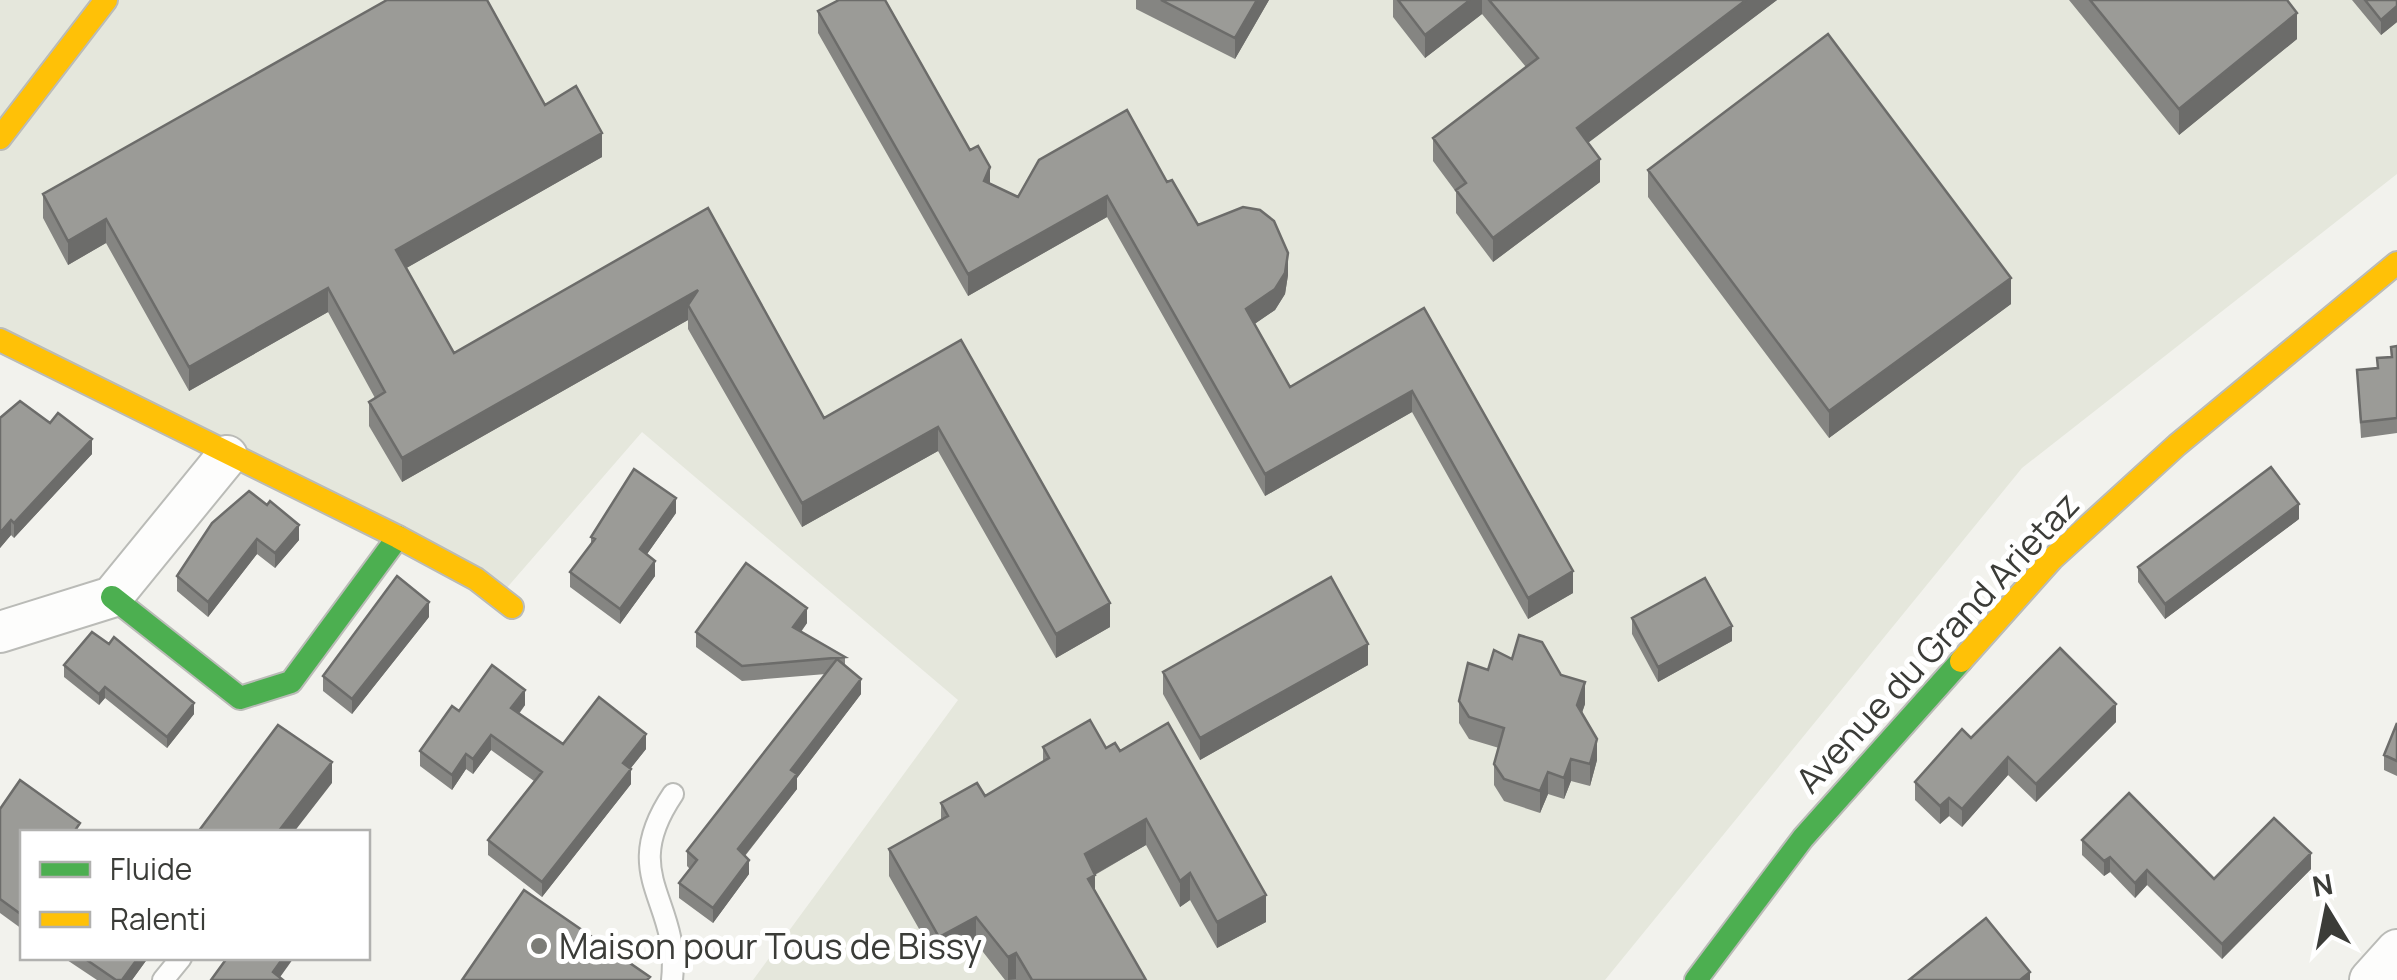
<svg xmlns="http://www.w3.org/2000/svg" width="2397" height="980" font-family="Manrope,sans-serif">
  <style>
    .built { fill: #e5e7dc }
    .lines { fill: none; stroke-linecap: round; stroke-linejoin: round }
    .lane-casing { stroke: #babbb7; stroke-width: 24 }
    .street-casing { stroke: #babbb7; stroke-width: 44 }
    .fast-casing { stroke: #babbb7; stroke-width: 26 }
    .slow-casing { stroke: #babbb7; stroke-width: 26 }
    .lane { stroke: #fdfdfc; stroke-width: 20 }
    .street { stroke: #fdfdfc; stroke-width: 40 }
    .fast { stroke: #4caf50; stroke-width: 22 }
    .slow { stroke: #ffc107; stroke-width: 22 }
    .wall { fill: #858582 }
    .shaded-wall { fill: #6c6c6a }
    .building { fill: #9b9b97; stroke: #6c6c6a; stroke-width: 2.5 }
    .poi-dot { fill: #7b7c77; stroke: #fff; stroke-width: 4 }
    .labels { text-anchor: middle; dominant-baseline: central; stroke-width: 10; stroke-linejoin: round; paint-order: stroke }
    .street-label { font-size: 35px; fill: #3b3c38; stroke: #fff }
    .poi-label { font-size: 35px; fill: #3b3c38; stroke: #fff; text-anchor: start }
  </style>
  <rect width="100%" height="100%" fill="#f2f2ed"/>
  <path class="built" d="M0 0H2397V174L2022 468 1605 980H753L958 700 642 432 499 597 0 354Z"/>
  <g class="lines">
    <defs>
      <path id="lane" d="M163 980 181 958
        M672 980C681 899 617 877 673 794"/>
      <path id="street" d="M0 632 112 597 227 456
        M2370 980 2397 950"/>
      <path id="fast" d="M112 597 240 698 291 682 398 537
        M1696 980 1803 838 1961 661"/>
      <path id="slow" d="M0 138 106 0
        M0 340 398 537 476 579 512 607
        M1961 661 2052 559 2177 445 2397 263"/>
    </defs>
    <use href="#lane" class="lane-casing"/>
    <use href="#street" class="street-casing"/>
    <use href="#fast" class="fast-casing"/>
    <use href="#slow" class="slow-casing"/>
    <use href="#lane" class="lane"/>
    <use href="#street" class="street"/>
    <use href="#fast" class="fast"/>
    <use href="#slow" class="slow"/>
  </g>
  <path class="wall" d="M1136 0H1269L1235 59 1136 9Z
    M1393 0H1777L1588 143 1600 182 1493 262 1456 213V192L1433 161V138L1526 67 1482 14 1425 58 1393 17Z
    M2069 0H2287L2297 39 2179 135Z
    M2352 0H2397V22L2381 35Z
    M818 11 970 150 990 183 1018 197 1167 182 1198 225 1288 275 1285 294 1275 310 1254 324 1290 387 1424 308 1573 593 1528 619 1412 412 1265 496 1107 217 968 296 818 33Z
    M545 105 602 157 406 268 454 353 708 208 824 418 961 340 1110 627 1056 658 938 451 802 527 688 329V320L402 482 369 426V402L375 398 328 312 189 391 106 243 68 265 43 218V194Z
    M1648 170 2011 304 1829 438 1648 197Z
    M2397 346V433L2361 438 2357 370 2377 368V358L2391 357V347Z
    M0 418 92 454 14 538 11 535 0 548Z
    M676 513 647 554 655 576 620 624 570 587V572L591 544V537Z
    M2299 519 2165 619 2138 582V567Z
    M212 523 299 540 275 568 257 554 208 617 177 591V576Z
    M429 617 352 714 323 691V676Z
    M1632 618 1732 641 1658 682 1632 634Z
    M807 623 801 632 845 657V666L861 694 797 778V789L745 856 749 874 713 923 679 898V883L690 869 687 866V851L826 674 742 681 696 647V632Z
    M1512 659 1561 675 1585 704 1582 713 1597 760 1590 786 1571 781 1564 799 1548 794 1540 813 1504 801 1494 785V764L1499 748 1469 739 1459 723V701Z
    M64 665 194 714 167 748 105 698 99 705 64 677Z
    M1368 665 1200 760 1163 694V672Z
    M525 705 519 714 563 744 646 749 630 769 631 784 542 897 488 855V840L534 781 491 750 473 774 466 769 452 790 420 766V751L459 711Z
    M2116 722 2036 802 2008 775 1962 827 1949 816 1940 824 1915 800V782L1971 738Z
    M2397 723V776L2384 770V755Z
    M1043 747 1106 748 1120 751 1266 922 1217 948 1190 900 1180 907 1146 845 1095 875V891L1146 980H1005L976 943 939 964 889 876V849L941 820V803L985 796 1043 762Z
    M0 809 80 832H22V929L0 913Z
    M2082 840 2214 879 2311 869 2222 959 2147 885 2135 898 2110 872 2104 876 2082 855Z
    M64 958H148L132 980H97Z"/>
  <path class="shaded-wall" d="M1257 0H1269L1235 59V38Z
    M1470 0H1482V14L1425 58V35Z
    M1746 0H1777L1577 151V128Z
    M2397 6V22L2381 35V20Z
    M2297 13V39L2179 135V109Z
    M602 133V157L396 274V250Z
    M1600 159V182L1493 262V238Z
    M990 167V188L984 181Z
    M1107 196V217L968 296V274Z
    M106 219V243L68 265V241Z
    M1288 253V275L1285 294 1275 310 1246 330V309Z
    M2011 278V304L1829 438V411Z
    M328 288V312L189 391V367Z
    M698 290 688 305V320L402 482V458Z
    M1412 391V412L1265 496V474Z
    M938 427V451L802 527V503Z
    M92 439V454L14 538V523Z
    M676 498V513L640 564V549Z
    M2299 504V519L2165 619V604Z
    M11 520V535L0 548V533Z
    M299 525V540L275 568V553Z
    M257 539V554L208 617V602Z
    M655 561V576L620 624V609Z
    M1573 571V593L1528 619V598Z
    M429 602V617L352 714V699Z
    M1110 603V627L1056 658V634Z
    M807 608V623L793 642V627Z
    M1732 626V641L1658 682V667Z
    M1368 644V665L1200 760V738Z
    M861 679V694L797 778V789L738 864V849L791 770Z
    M1585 682V704L1577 726V705Z
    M105 687V698L99 705V694Z
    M525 690V705L511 723V708Z
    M194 703V714L167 748V737Z
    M2116 704V722L2036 802V784Z
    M646 734V749L623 778V763Z
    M491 735V750L473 774V759Z
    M1597 739V760L1590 786V764Z
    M466 754V769L452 790V775Z
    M2008 757V775L1962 827V809Z
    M1571 759V781L1564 799V778Z
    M332 762V783L294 832H278Z
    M631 769V784L542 897V882Z
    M1548 772V794L1540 813V791Z
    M1949 798V816L1940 824V806Z
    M1146 819V845L1085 880V854Z
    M2311 853V869L2222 959V944Z
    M2110 857V872L2104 876V861Z
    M749 860V874L713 923V908Z
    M2147 870V885L2135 898V883Z
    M1190 873V900L1180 907V881Z
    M1095 875V902L1088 879Z
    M1266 895V922L1217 948V922Z
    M976 917V943L939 964V937Z
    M1016 953V979L1008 980V957Z
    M138 958H148L132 980H122Z
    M283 958H293V959L278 980 273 972Z
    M2030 972V980H2020Z"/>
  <path class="building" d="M387 0H487L545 105 576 86 602 133 396 250 454 353 708 208 824 418 961 340 1110 603 1056 634 938 427 802 503 688 305 698 290 402 458 369 402 385 392 328 288 189 367 106 219 68 241 43 194Z
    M839 0H885L970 150 978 146 990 167 984 181 1018 197 1039 160 1127 110 1167 182 1172 180 1198 225 1243 207 1260 210 1274 221 1288 253 1285 273 1275 289 1246 309 1290 387 1424 308 1573 571 1528 598 1412 391 1265 474 1107 196 968 274 818 11Z
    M1161 0H1257L1235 38Z
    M1398 0H1470L1425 35Z
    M1489 0H1746L1577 128 1600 159 1493 238 1456 190 1466 183 1433 138 1538 58Z
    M2090 0H2287L2297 13 2179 109Z
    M2365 0H2397V6L2381 20Z
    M1828 34 2011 278 1829 411 1648 170Z
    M2397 346V418L2361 422 2357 370 2378 368 2377 358 2392 357 2391 347Z
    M20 401 50 423 58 413 92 439 14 523 11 520 0 533V418Z
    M2271 467 2299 504 2165 604 2138 567Z
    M634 469 676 498 640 549 655 561 620 609 570 572 595 539 591 537Z
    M249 491 267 505 270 501 299 525 275 553 257 539 208 602 177 576 212 523Z
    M746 563 807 608 793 627 845 657 742 666 696 632Z
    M397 576 429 602 352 699 323 676Z
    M1331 577 1368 644 1200 738 1163 672Z
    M1705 578 1732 626 1658 667 1632 618Z
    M92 632 109 644 114 637 194 703 167 737 105 687 99 694 64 665Z
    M1519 635 1542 642 1561 675 1585 682 1577 705 1597 739 1590 764 1571 759 1564 778 1548 772 1540 791 1504 779 1494 764 1504 728 1469 717 1459 701 1468 663 1488 670 1494 650 1512 659Z
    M2060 648 2116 704 2036 784 2008 757 1962 809 1949 798 1940 806 1915 782 1962 729 1971 738Z
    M837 659 861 679 791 770 797 774 738 849 749 860 713 908 679 883 697 860 687 851Z
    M492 665 525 690 511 708 563 744 599 697 646 734 623 763 631 769 542 882 488 840 542 772 491 735 473 759 466 754 452 775 420 751 452 706 459 711Z
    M1090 720 1106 748 1115 743 1120 751 1168 723 1266 895 1217 922 1190 873 1180 881 1146 819 1085 854 1095 875 1088 879 1146 980H1032L1016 953 1008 957 976 917 939 937 889 849 948 816 941 803 977 783 985 796 1049 758 1043 747Z
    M2397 723V761L2384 755Z
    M278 725 332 762 278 832H198Z
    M20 780 80 823 74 832H22V915L0 899V809Z
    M2129 793 2214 879 2274 818 2311 853 2222 944 2147 870 2135 883 2110 857 2104 861 2082 840Z
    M524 890 650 977 647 980H462Z
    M1986 918 2030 972 2020 980H1909Z
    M84 958H138L122 980H116Z
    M227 958H283L273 972 283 980H211Z"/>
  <circle class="poi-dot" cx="539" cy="946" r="10"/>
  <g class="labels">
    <g class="street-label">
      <text transform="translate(1937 642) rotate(-47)">Avenue du Grand Arietaz</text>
    </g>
    <g class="poi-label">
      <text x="559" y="946">Maison pour Tous de Bissy</text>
    </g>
  </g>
  <rect x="20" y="830" width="350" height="130" fill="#ffffff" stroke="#b1b1af" stroke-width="2.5"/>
  <rect x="40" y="862" width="50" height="15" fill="#4caf50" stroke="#b1b1af" stroke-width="2.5"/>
  <text x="110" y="880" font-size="30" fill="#3b3c38">Fluide</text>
  <rect x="40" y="912" width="50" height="15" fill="#ffc107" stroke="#b1b1af" stroke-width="2.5"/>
  <text x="110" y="930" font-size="30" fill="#3b3c38">Ralenti</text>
  <g transform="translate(2327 910) rotate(350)" stroke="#ffffff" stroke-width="8" paint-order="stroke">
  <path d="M0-8L18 38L0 25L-18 38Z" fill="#3b3c38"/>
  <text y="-15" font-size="28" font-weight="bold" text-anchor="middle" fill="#3b3c38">N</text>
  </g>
</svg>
